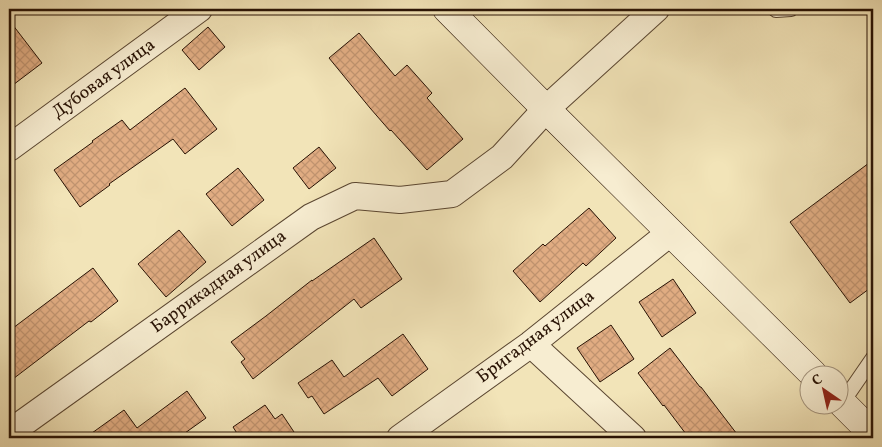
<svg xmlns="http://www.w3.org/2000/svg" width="882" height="447" font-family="Vollkorn,serif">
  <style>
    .building { fill: url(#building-cross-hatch); stroke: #281204 }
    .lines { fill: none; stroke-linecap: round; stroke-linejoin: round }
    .lane-casing { stroke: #5a4631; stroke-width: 16 }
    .street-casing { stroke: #5a4631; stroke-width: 28 }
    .secondary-casing { stroke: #281204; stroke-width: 29 }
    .lane { stroke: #f7edd1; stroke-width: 14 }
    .street { stroke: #f7edd1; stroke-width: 26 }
    .secondary { stroke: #f7edd1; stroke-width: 28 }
    .labels { text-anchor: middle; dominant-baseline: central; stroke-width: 4; stroke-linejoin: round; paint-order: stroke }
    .street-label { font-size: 18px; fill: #281204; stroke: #f7edd1 }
  </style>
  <defs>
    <pattern id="building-cross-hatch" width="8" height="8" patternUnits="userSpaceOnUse" patternTransform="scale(1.25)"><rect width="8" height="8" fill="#e0ac82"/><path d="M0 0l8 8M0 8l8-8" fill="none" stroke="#c0936f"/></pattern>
  </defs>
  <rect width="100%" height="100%" fill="#f2e4b8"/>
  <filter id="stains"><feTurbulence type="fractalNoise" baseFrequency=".004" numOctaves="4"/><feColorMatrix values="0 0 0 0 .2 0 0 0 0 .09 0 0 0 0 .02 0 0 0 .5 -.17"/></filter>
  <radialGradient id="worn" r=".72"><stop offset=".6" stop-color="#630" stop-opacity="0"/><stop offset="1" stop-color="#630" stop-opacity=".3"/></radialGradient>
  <path class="building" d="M9 20 42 63 9 88Z
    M208 27 225 47 199 70 182 50Z
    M359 33 395 76 407 65 432 93 427 98 463 139 427 170 391 130 390 131 370 108 329 58Z
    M185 88 217 129 185 154 173 139 109 184 110 185 80 207 54 170 93 142 92 141 122 120 130 130Z
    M319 147 336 168 309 189 293 168Z
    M873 160V286L850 303 790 222Z
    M238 168 264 200 232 226 206 194Z
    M589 208 616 238 586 266 583 263 540 302 513 271 543 244 545 246Z
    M179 230 206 262 166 297 138 264Z
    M374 238 402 279 361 308 354 299 253 379 241 362 245 359 231 342 266 316 312 280V281Z
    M93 268 118 301 91 322 89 321 9 382V331Z
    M673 279 696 313 662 337 639 302Z
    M611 325 634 359 600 382 577 348Z
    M403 334 428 369 392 396 378 378 324 414 312 396 308 398 298 383 332 360 344 377Z
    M670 348 700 387H701L740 438H689L664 405 663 406 638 373Z
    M187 391 206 418 178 438H85L124 410 137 428Z
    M265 405 275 419 282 414 298 438H240L233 427Z"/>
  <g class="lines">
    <defs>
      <path id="lane" d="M775 9 776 10 791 9
        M842 403 873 358"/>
      <path id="street" d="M9 148 199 9
        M531 344 633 438
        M9 433 311 217 355 196 400 200 452 194 502 157 546 109 656 9
        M400 438 531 344 670 233"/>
      <path id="secondary" d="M447 9 546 109 813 374
        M840 401 873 434"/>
    </defs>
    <use href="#lane" class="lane-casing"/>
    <use href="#street" class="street-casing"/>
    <use href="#secondary" class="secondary-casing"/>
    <use href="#lane" class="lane"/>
    <use href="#street" class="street"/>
    <use href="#secondary" class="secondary"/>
  </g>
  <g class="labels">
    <g class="street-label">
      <text transform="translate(104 79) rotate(-36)">Дубовая улица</text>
      <text transform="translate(219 282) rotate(-36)">Баррикадная улица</text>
      <text transform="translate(536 337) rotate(-37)">Бригадная улица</text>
    </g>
  </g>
  <rect width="882" height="447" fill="none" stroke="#f2e4b8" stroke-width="30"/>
  <rect x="10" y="10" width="862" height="427" fill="none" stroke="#281204" stroke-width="2.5"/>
  <rect x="15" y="15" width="852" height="417" fill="none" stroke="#281204"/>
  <g transform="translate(824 390) rotate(326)"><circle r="24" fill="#f7edd1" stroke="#a4957f"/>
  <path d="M0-4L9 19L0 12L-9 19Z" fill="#8f2418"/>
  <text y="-8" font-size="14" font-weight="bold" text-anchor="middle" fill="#281204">С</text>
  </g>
  <rect width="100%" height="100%" filter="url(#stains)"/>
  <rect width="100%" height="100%" fill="url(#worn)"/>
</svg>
